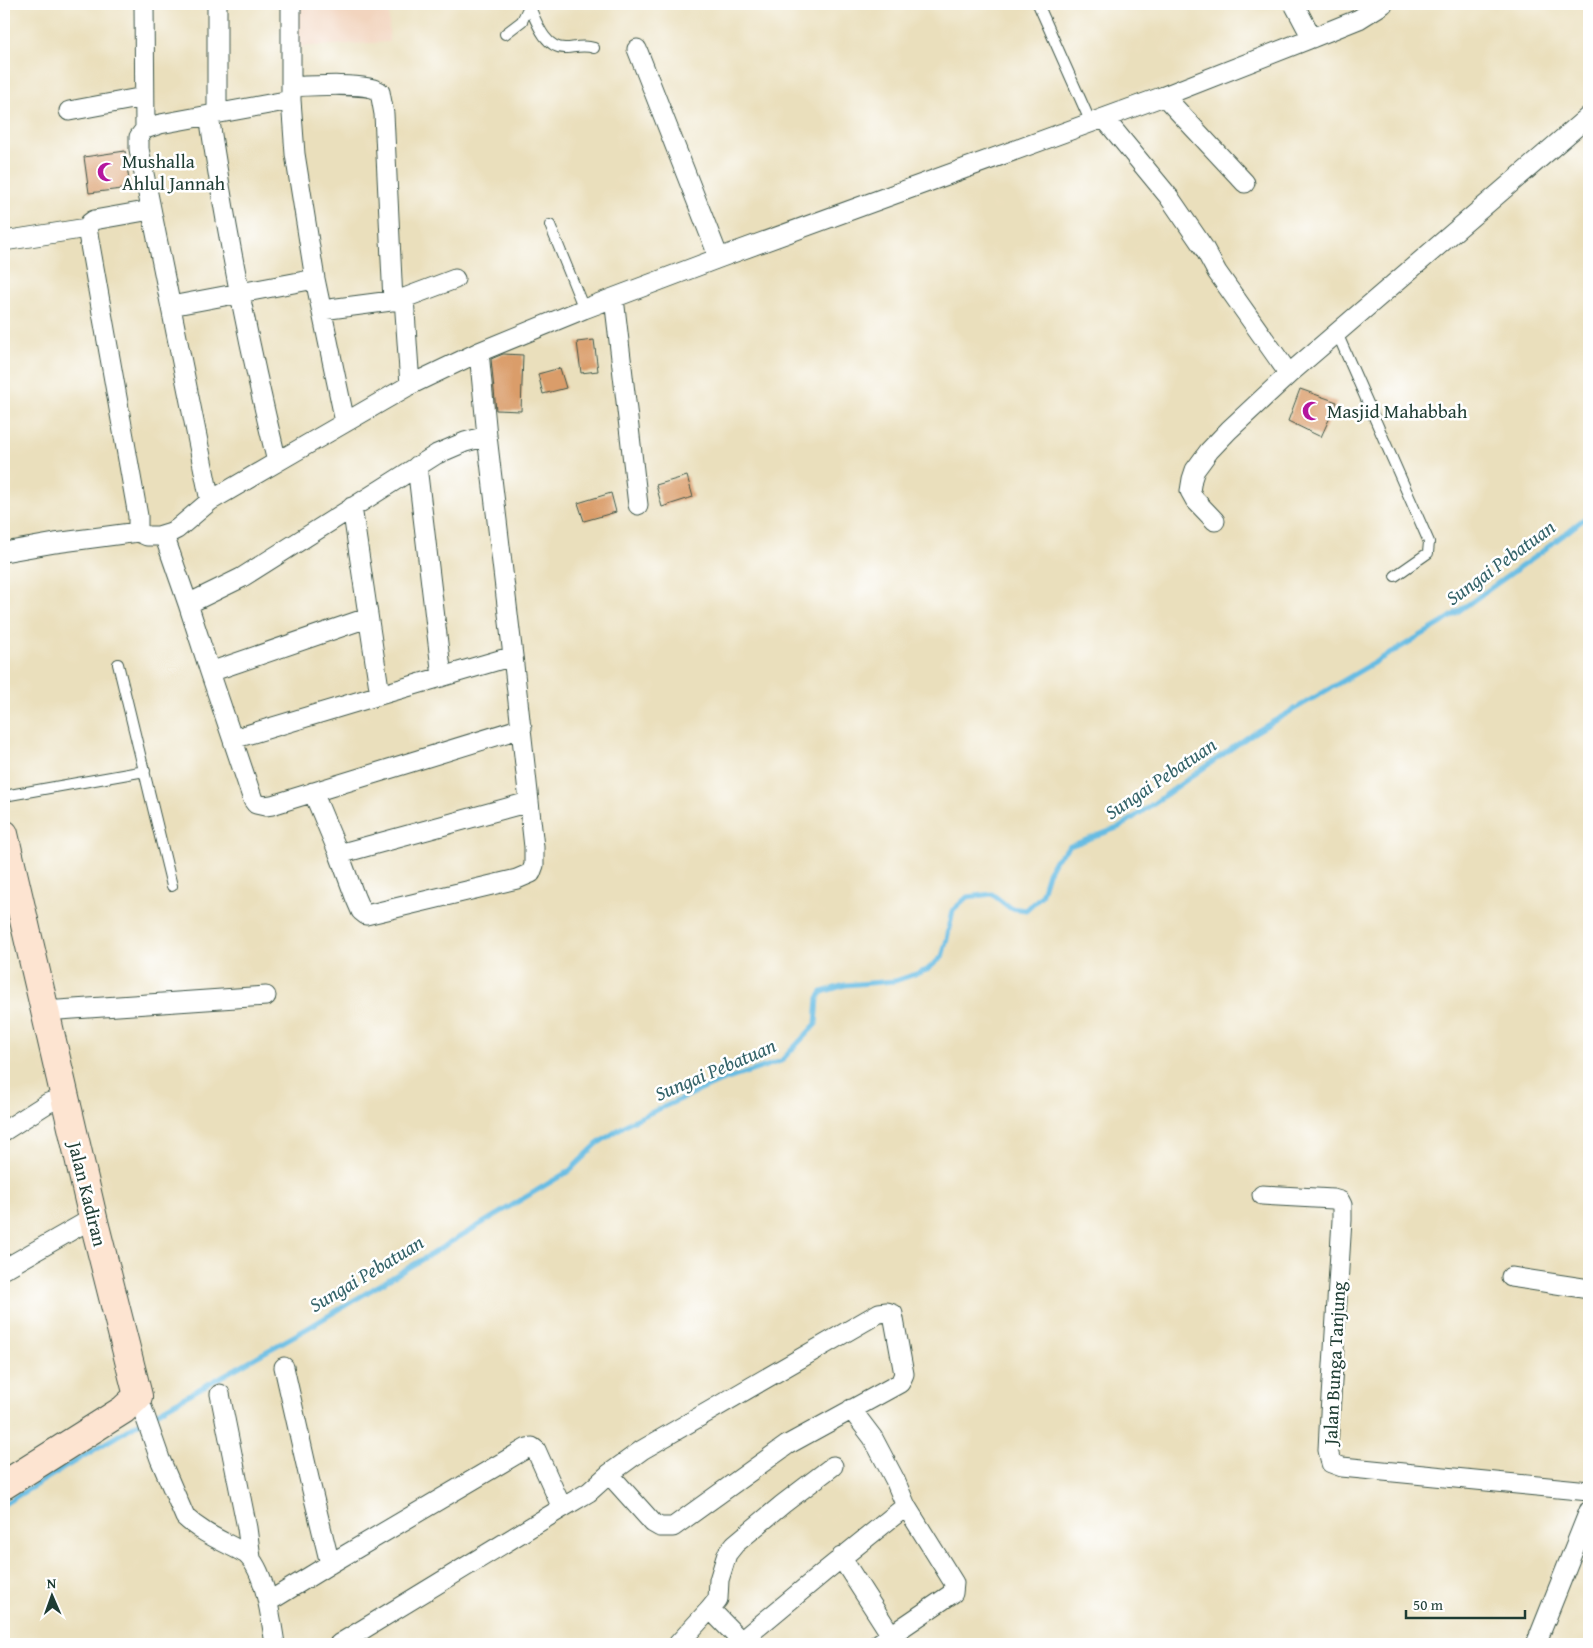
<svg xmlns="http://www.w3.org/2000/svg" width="1593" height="1648" font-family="'Gentium Book Plus',serif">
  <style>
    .built { fill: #f2d4be }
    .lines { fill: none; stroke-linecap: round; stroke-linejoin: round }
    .stream { stroke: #66bce3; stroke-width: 5 }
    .building { fill: #da9d6b }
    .lane-casing { stroke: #3d5548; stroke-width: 12 }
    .street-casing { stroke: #3d5548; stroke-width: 21 }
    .secondary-casing { stroke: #3d5548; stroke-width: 30 }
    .lane { stroke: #fff; stroke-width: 10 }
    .street { stroke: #fff; stroke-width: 19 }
    .secondary { stroke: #fde4d1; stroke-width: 28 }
    .labels { text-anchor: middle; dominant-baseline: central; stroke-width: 5; stroke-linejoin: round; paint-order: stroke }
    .poi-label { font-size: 19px; fill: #1f3d34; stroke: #fff; text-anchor: start }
    .street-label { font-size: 19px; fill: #1f3d34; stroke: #fff }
    .water-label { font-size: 20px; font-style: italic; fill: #346369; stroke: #fff }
  </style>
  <rect width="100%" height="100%" fill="#fff"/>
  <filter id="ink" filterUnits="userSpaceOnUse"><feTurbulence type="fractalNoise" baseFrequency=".02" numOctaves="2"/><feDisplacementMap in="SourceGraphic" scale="10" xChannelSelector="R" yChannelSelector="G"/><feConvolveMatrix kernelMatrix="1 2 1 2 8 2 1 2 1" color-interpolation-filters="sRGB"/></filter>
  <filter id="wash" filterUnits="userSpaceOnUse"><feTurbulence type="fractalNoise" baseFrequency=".0096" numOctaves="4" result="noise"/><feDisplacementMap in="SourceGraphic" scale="20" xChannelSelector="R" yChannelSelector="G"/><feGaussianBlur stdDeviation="1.12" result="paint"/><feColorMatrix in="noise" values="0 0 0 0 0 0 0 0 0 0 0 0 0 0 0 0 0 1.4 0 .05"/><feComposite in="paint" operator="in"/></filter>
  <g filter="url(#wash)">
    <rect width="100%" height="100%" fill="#eadfbc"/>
    <path class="built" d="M297 4H389V42L296 47Z"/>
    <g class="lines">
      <path class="stream" d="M149 1417 308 1328 569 1171 597 1144 630 1122 719 1082 781 1061 816 1024 818 998 822 992 845 985 895 981 927 970 942 957 947 939 953 910 967 897 992 894 1010 908 1026 910 1041 896 1048 873 1055 860 1070 846 1120 827 1252 734 1442 623 1544 550 1589 515
        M4 1504 142 1421"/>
    </g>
    <g id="blocks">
      <path class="building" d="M125 151 130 188 89 193 84 157Z
        M594 340 598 371 581 373 577 342Z
        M503 354 523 355 521 411 496 410 491 359Z
        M560 368 566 388 543 394 538 374Z
        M1300 389 1337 402 1321 437 1288 421Z
        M687 476 693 497 662 507 656 485Z
        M611 493 616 512 584 521 578 503Z"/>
    </g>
  </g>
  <g filter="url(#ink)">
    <use href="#blocks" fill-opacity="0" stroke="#3d5548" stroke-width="1"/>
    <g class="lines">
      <defs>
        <path id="lane" d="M1038 4 1091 123
          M530 7C537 24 546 50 567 48 577 47 585 45 594 48
          M505 34 522 21 530 4
          M550 225 584 309
          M1337 333 1429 542 1428 553 1395 576
          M118 664 172 886
          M4 796 145 771"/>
        <path id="street" d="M144 4 145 129
          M217 4V114
          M291 4V100L295 154 315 279 345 422
          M1294 4 1312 38
          M637 49 719 258
          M291 87C308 86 369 82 380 92L384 114 393 301
          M1164 96 1245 183
          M69 111 144 97
          M209 115C226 232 249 347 277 462
          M1104 118 1169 197 1204 248 1217 272 1289 374
          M4 241 87 228
          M404 298 410 385
          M614 298 638 505
          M171 306 315 279
          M322 310 399 300 455 279
          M479 352 487 436 513 656
          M417 466 442 677
          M210 501 139 149V137L145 129 160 124 291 100
          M352 507 380 695
          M1215 521 1195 500 1190 491 1192 479 1195 470 1209 451 1229 430 1289 374 1589 116
          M138 532V516L87 228 90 223 94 220 151 210
          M164 535 188 604 210 672
          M4 552 55 543 138 532 147 536H158L171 532 177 529 210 501 277 462 410 385 479 352 584 309 719 258 1164 96 1312 38 1359 19 1383 4
          M188 604 241 578 437 454 465 442 487 436
          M367 618 210 672 253 800 256 804 265 806 272 805 522 728
          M233 739 380 695 513 656 534 847V865L531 873 517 879 366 915 361 911 355 897 339 854 313 792
          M339 854 529 802
          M44 1011 266 996
          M4 1131 48 1103 64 1097
          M1262 1195 1333 1199 1340 1201 1342 1205V1220L1329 1430 1328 1450 1331 1463 1342 1467 1589 1491
          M4 1269 93 1218
          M1511 1277 1589 1289
          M284 1367 309 1478 330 1564
          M220 1394 247 1528 251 1558
          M138 1396 160 1459 185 1517C203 1534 225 1542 246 1554 266 1571 271 1620 275 1644
          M841 1557 891 1635
          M268 1602 330 1564 527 1448 532 1447 536 1450 562 1508
          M710 1609 718 1599 719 1580 727 1554 735 1544 783 1504 833 1466
          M741 1641 824 1572 906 1506 895 1480 873 1438 851 1409
          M339 1644 562 1508 589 1492 609 1474 642 1450 879 1313 887 1312 893 1314 904 1374 900 1383 787 1445 673 1527H660L653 1523 609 1474
          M678 1644 710 1609 744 1644
          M878 1644 953 1593 954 1583 906 1506
          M1536 1644 1589 1511"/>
        <path id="secondary" d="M4 834 93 1218 138 1396 123 1410 4 1485"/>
      </defs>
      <use href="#lane" class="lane-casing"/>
      <use href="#street" class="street-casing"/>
      <use href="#secondary" class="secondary-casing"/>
      <use href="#lane" class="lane"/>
      <use href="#street" class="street"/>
      <use href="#secondary" class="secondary"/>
    </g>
  </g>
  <defs>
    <symbol id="mosque-bare" viewBox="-9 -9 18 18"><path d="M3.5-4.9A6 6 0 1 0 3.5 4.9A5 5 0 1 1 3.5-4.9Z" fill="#b5179e" stroke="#fff" stroke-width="2.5" paint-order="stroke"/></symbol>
  </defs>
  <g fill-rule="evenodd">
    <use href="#mosque-bare" x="93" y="158" width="28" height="28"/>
    <use href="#mosque-bare" x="1298" y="397" width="28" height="28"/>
  </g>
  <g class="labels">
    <g class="poi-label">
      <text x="122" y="161">Mushalla<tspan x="122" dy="22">Ahlul Jannah</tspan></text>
      <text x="1327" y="411">Masjid Mahabbah</text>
    </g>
    <g class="street-label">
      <text transform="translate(88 1194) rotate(76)">Jalan Kadiran</text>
      <text transform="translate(1334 1363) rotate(-87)">Jalan Bunga Tanjung</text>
    </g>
    <g class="water-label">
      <text transform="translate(1500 562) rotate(-36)">Sungai Pebatuan</text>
      <text transform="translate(1160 778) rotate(-34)">Sungai Pebatuan</text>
      <text transform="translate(715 1069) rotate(-23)">Sungai Pebatuan</text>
      <text transform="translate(366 1273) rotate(-31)">Sungai Pebatuan</text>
    </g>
  </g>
  <rect width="1593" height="1648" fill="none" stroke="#fff" stroke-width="20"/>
  <g transform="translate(52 1596) rotate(358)" stroke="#ffffff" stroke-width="4" paint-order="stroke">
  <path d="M0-4L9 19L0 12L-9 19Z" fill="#1f3d34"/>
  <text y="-8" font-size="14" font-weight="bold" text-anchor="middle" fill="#1f3d34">N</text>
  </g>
  <path d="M1406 1610v8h119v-8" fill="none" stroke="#1f3d34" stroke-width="2.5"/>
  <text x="1413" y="1610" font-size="15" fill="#1f3d34" stroke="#ffffff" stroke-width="4" paint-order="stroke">50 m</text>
</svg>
